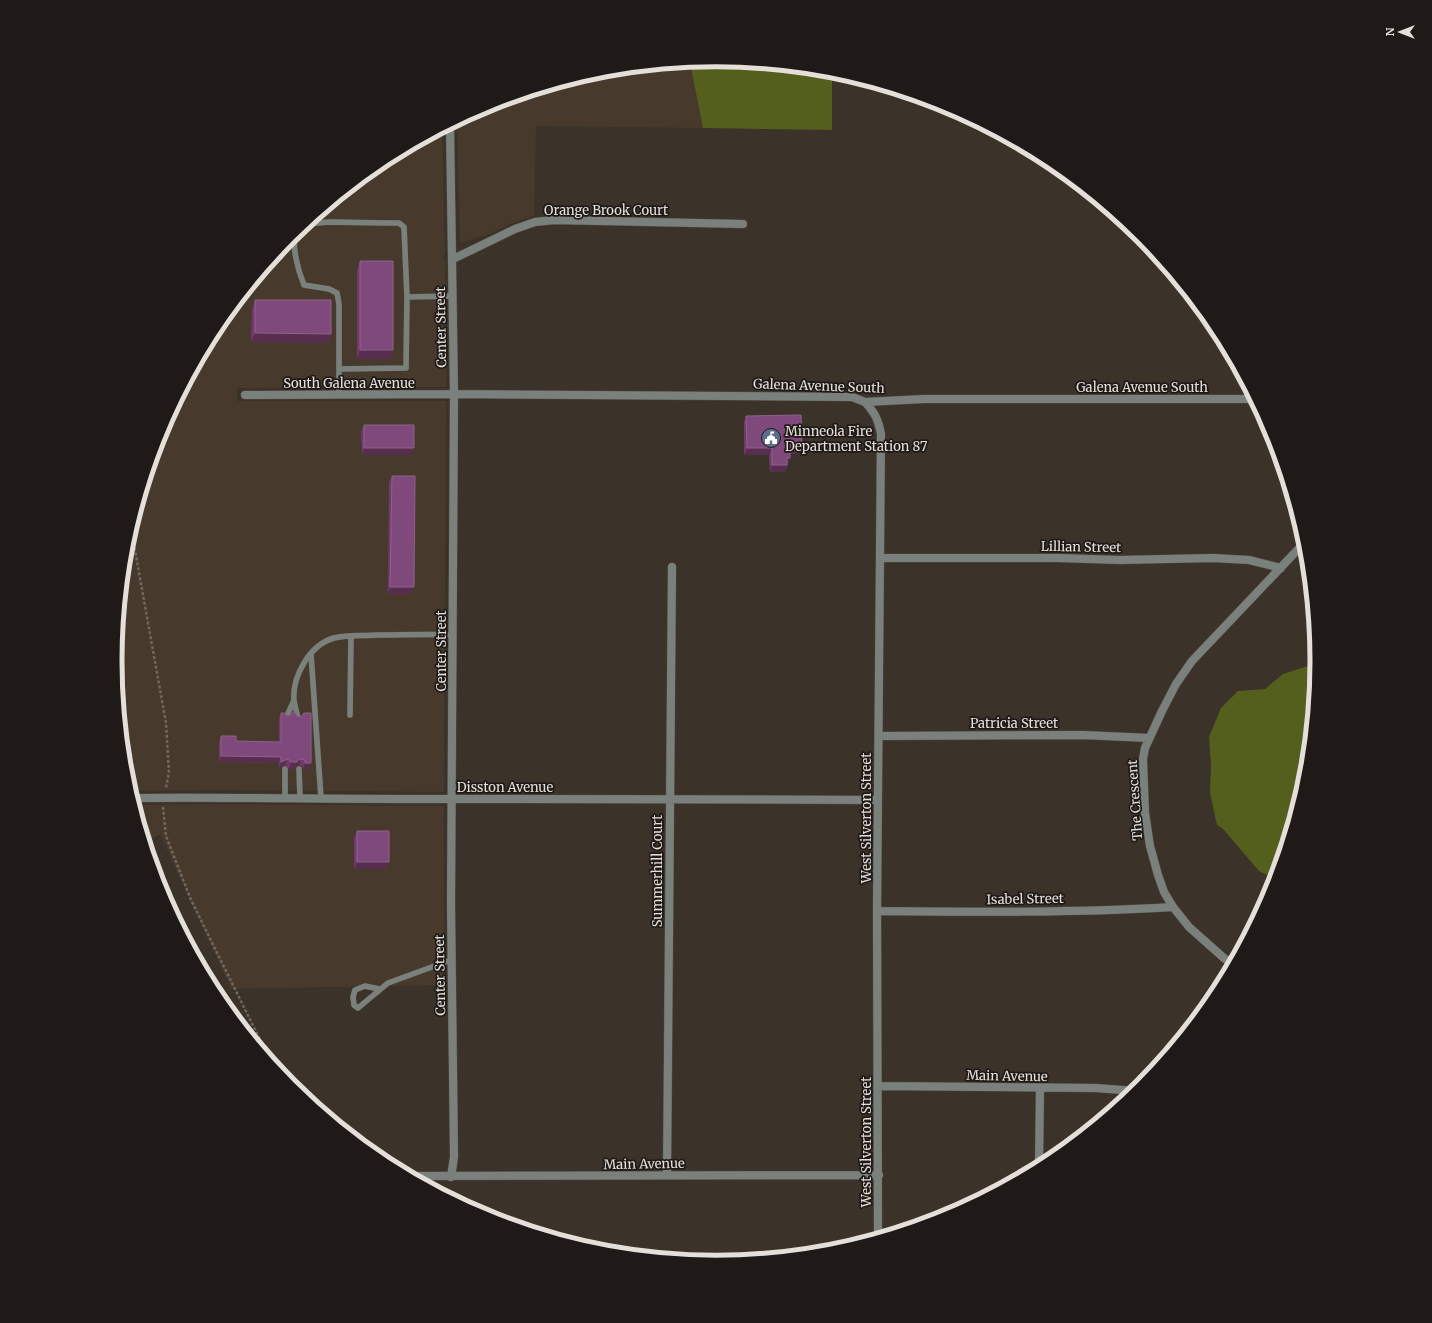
<svg xmlns="http://www.w3.org/2000/svg" width="1432" height="1323" font-family="Merriweather,serif">
	<style>
		.built { fill: #473a2d }
		.green { fill: #545e1d }
		.lines { fill: none; stroke-linecap: round; stroke-linejoin: round }
		.service-casing { stroke: #564e45; stroke-width: 6 }
		.minor-casing { stroke: #564e45; stroke-width: 9 }
		.path { stroke: #6f6760; stroke-width: 2.5; stroke-dasharray: 3 2; stroke-linecap: butt }
		.service { stroke: #7a817d; stroke-width: 5.5 }
		.minor { stroke: #7a817d; stroke-width: 8 }
		.wall { fill: #73396f }
		.shaded-wall { fill: #572e4e }
		.building { fill: #7f4a7b; stroke: #8f628a }
		.labels { text-anchor: middle; dominant-baseline: central; stroke-width: 3.5; stroke-linejoin: round; paint-order: stroke }
		.street-label { font-size: 13px; fill: #e5dfda; stroke: #1f1a17 }
		.poi-label { font-size: 13px; fill: #e5dfda; stroke: #1f1a17; text-anchor: start }
		.rim { fill: none; stroke: #e5dfda; stroke-width: 5 }
	</style>
	<rect width="100%" height="100%" fill="#3b3229"/>
	<path class="built" d="M690 63 703 128 536 126 534 216 512 223 492 233 460 243 457 121 486 106 599 72Z
		M442 129 445 255 442 256 445 261 446 387 237 388V401H446L444 792 217 790 130 791 126 779 115 661 126 544 160 431 216 327 291 236 382 161Z
		M217 804 444 806V985L231 989 160 834 145 842 134 805Z"/>
	<path class="green" d="M716 60 832 71V130L703 128 690 63Z
		M1317 663 1306 779 1275 879 1259 871 1223 829 1217 825 1210 793 1211 765 1209 737 1221 708 1238 691 1265 689 1283 674Z"/>
	<g class="lines">
		<defs>
			<path id="service" d="M582 77 594 78 610 70
				M305 224 329 222 387 223H399L404 227 407 297 406 368 339 369
				M298 230C289 241 299 273 304 285L329 289 337 293 339 304V394
				M407 297 453 296
				M311 654 321 798
				M350 715 351 636
				M286 718 294 700
				M298 719C297 713 295 707 294 701 292 677 309 645 334 638 347 635 363 636 376 635 402 635 427 634 453 635
				M299 769 300 798
				M285 798V769
				M379 989 365 986 355 990 353 997 354 1005 358 1008 388 983 451 960"/>
			<path id="minor" d="M450 125 454 394 451 904 454 1157 451 1177
				M453 259 515 229 535 222 554 220 743 224
				M245 395 454 394 852 397 865 402 924 399H1255
				M865 402C875 413 878 419 881 434L877 911 878 1238
				M880 558H1058L1120 560 1213 558 1249 560 1281 568
				M879 736 1083 735 1149 738
				M132 798C223 797 314 799 406 799 563 799 721 799 878 800
				M877 911C976 912 1075 913 1173 907
				M1234 963 1225 959 1189 927 1173 907 1164 892 1158 875 1150 846 1145 813 1143 759 1145 748 1162 711 1176 684 1192 661 1305 542
				M878 1086 1096 1088 1136 1091
				M1039 1167 1040 1088
				M667 1175 672 567
				M410 1176 879 1175"/>
		</defs>
		<use href="#service" class="service-casing"/>
		<use href="#minor" class="minor-casing"/>
		<path class="path" d="M131 528 166 723 169 772 166 788
			M163 807 166 836 191 900 272 1064"/>
		<use href="#service" class="service"/>
		<use href="#minor" class="minor"/>
	</g>
	<path class="wall" d="M360 261 393 350 390 359H357V270Z
		M255 300 331 334 328 343 251 342 252 309Z
		M746 416 802 447 799 454H790L788 465 785 472H770L769 455H744V422Z
		M364 425 411 455H362L361 432Z
		M392 476 411 594H388L389 483Z
		M281 713 311 763 309 769H303L302 766 299 765 296 766 295 769H289L285 765 279 769V763L219 762V742L221 736 236 741 279 742V719Z
		M357 831 386 869H354V838Z"/>
	<path class="shaded-wall" d="M255 333 331 334 328 343 251 342Z
		M360 350H393L390 359H357Z
		M802 447 799 454H788L790 448Z
		M364 448H414L411 455H362Z
		M747 448H772L769 455H744Z
		M787 458H790L785 472H770L772 465Z
		M390 587H414L411 594H388Z
		M122 713 120 719V714Z
		M221 756 281 757 279 763 219 762Z
		M288 759 285 765 279 769 281 762Z
		M301 759 299 765 296 766 295 769H289L291 762Z
		M305 763H311L309 769H303Z
		M357 862H389L386 869H354Z"/>
	<path class="building" d="M360 261H393V350H360Z
		M255 300H331V334L255 333Z
		M801 415 802 447 790 448V458H787V465H772V448H747L746 416Z
		M364 425H414V448H364Z
		M392 476H415L414 587H390Z
		M117 682 122 713 120 714Z
		M281 713H284L288 716 292 713H296L297 716 301 717 304 713H311V763H305V760L301 759H299L297 762H291L288 759 281 762V757L221 756V736H236V741L281 742Z
		M357 831H389V862H357Z"/>
	<defs>
		<symbol id="civic-disc" viewBox="-11 -11 22 22"><circle r="9.5" fill="#5c6f8a" stroke="#1f1a17"/><path d="M-.6-6.5H3V-4.5H.6V-3L4-1V1h2V6H-6V1h2V-1L-.6-3ZM-1.2 2.5V6h2.4V2.5Z" fill="#fff"/></symbol>
	</defs>
	<g fill-rule="evenodd">
		<use href="#civic-disc" x="760" y="427" width="22" height="22"/>
	</g>
	<g class="labels">
		<g class="street-label">
			<text x="606" y="210">Orange Brook Court</text>
			<text transform="translate(441 327) rotate(-91)">Center Street</text>
			<text x="349" y="383">South Galena Avenue</text>
			<text transform="translate(819 386) rotate(2)">Galena Avenue South</text>
			<text x="1142" y="387">Galena Avenue South</text>
			<text transform="translate(1081 547) rotate(1)">Lillian Street</text>
			<text transform="translate(441 651) rotate(-90)">Center Street</text>
			<text x="1014" y="723">Patricia Street</text>
			<text x="505" y="787">Disston Avenue</text>
			<text transform="translate(1135 800) rotate(-94)">The Crescent</text>
			<text transform="translate(866 818) rotate(-90)">West Silverton Street</text>
			<text transform="translate(657 871) rotate(-90)">Summerhill Court</text>
			<text transform="translate(1025 899) rotate(-1)">Isabel Street</text>
			<text transform="translate(440 975) rotate(-91)">Center Street</text>
			<text transform="translate(1007 1076) rotate(1)">Main Avenue</text>
			<text transform="translate(866 1142) rotate(-90)">West Silverton Street</text>
			<text transform="translate(644 1164) rotate(-1)">Main Avenue</text>
		</g>
		<g class="poi-label">
			<text x="785" y="431">Minneola Fire<tspan x="785" dy="15">Department Station 87</tspan></text>
		</g>
	</g>
	<path d="M0 0H1432V1323H0ZM122 661a594 594 0 1 1 1188 0a594 594 0 1 1-1188 0Z" fill="#1f1a17" fill-rule="evenodd"/>
	<path class="rim" d="M122 661a594 594 0 1 1 1188 0a594 594 0 1 1-1188 0Z"/>
	<g transform="translate(1400 32) rotate(270)" stroke="#1f1a17" stroke-width="3" paint-order="stroke">
	<path d="M0-3L7 15L0 10L-7 15Z" fill="#e5dfda"/>
	<text y="-6" font-size="11" font-weight="bold" text-anchor="middle" fill="#e5dfda">N</text>
	</g>
</svg>
